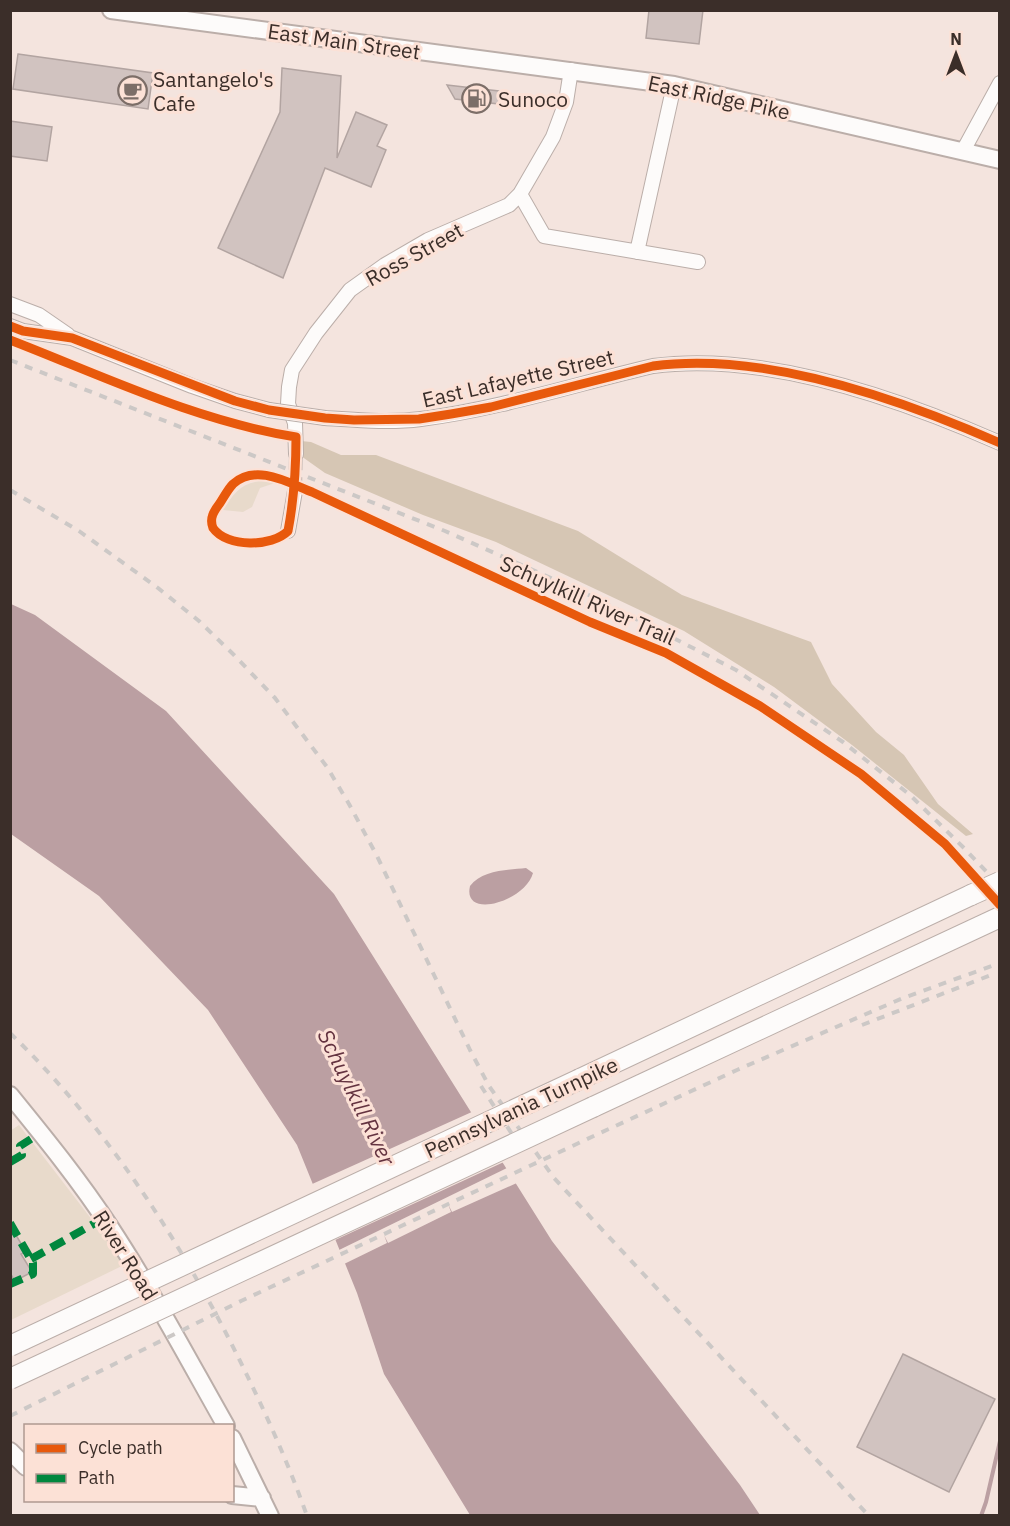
<svg xmlns="http://www.w3.org/2000/svg" width="1010" height="1526" font-family="'IBM Plex Sans',sans-serif">
	<style>
		.green { fill: #e8dacb }
		.forest { fill: #d6c6b4 }
		.water { fill: #bb9fa2 }
		.pier { fill: #f4e4de }
		.lines { fill: none; stroke-linecap: round; stroke-linejoin: round }
		.stream { stroke: #bb9fa2; stroke-width: 4 }
		.building { fill: #d1c3c0; stroke: #b2a4a1; stroke-width: 1.5 }
		.minor-tunnel { stroke: #cfc0ba; stroke-width: 14; stroke-dasharray: 14 7; stroke-linecap: butt }
		.minor-casing { stroke: #bbaea9; stroke-width: 16 }
		.major-casing { stroke: #bbaea9; stroke-width: 20 }
		.highway-casing { stroke: #bbaea9; stroke-width: 22 }
		.minor { stroke: #fdfbfa; stroke-width: 14 }
		.major { stroke: #fdfbfa; stroke-width: 16 }
		.highway { stroke: #fdfbfa; stroke-width: 20 }
		.rail { stroke: #ccc8c6; stroke-width: 4; stroke-dasharray: 8 8; stroke-linecap: butt }
		.minor-bridge-casing { stroke: #bbaea9; stroke-width: 16; stroke-linecap: butt }
		.highway-bridge-casing { stroke: #bbaea9; stroke-width: 22; stroke-linecap: butt }
		.minor-bridge { stroke: #fdfbfa; stroke-width: 14 }
		.highway-bridge { stroke: #fdfbfa; stroke-width: 20 }
		.quiet { stroke: #00873e; stroke-width: 8; stroke-dasharray: 15 8; stroke-linecap: butt }
		.cycleway-casing { stroke: #fce1d6; stroke-width: 13 }
		.cycleway { stroke: #e8590c; stroke-width: 9 }
		.labels { text-anchor: middle; dominant-baseline: central; stroke-width: 6; stroke-linejoin: round; paint-order: stroke }
		.street-label { font-size: 21px; fill: #3b2e29; stroke: #fce1d6 }
		.poi-label { font-size: 21px; fill: #3b2e29; stroke: #fce1d6; text-anchor: start }
		.water-label { font-size: 22px; font-style: italic; fill: #643340; stroke: #fce1d6 }
	</style>
	<rect width="100%" height="100%" fill="#f4e4de"/>
	<path class="green" d="M261 481 275 483 260 488 252 507 243 512 223 510C234 493 241 483 261 481Z
		M19 1125 126 1264 11 1320 10 1131Z"/>
	<path class="forest" d="M301 441 311 442 341 455H376L578 531 682 595 811 642 832 684 876 732 904 755 938 804 973 834 966 836 852 745 774 687 684 631 496 542 423 515 325 473 301 456Z"/>
	<path class="water" d="M11 604 35 615 166 711 334 894 552 1241 740 1485 760 1515H470L384 1374 357 1293 297 1145 208 1010 99 896 11 834Z
		M526 868 533 873C525 902 462 920 470 886 482 870 508 870 526 868Z"/>
	<path class="pier" d="M474 1111 506 1161 333 1241 310 1185Z
		M509 1167 519 1182 452 1212 448 1204 451 1212 388 1243 384 1235 387 1243 342 1265 337 1251Z"/>
	<g class="lines">
		<path class="stream" d="M981 1516 986 1502 1000 1441"/>
	</g>
	<path class="building" d="M649 10H703L699 44 646 38Z
		M18 54 153 73 148 109 13 89Z
		M282 68 341 76 337 158 356 112 387 125 377 146 386 150 371 187 325 168 283 278 218 248 280 112Z
		M447 85 499 91 508 105 455 99Z
		M10 121 52 127 47 161 10 156Z
		M10 1225 26 1252 21 1254 32 1272 15 1281 10 1273Z
		M903 1354 995 1399 949 1492 857 1447Z"/>
	<g class="lines">
		<path class="minor-tunnel" d="M295 491 296 454"/>
		<defs>
			<path id="minor" d="M963 151 1000 83
				M520 194 544 236 698 262
				M637 252 674 85
				M10 304 39 315 68 335
				M10 326 23 331 72 338 192 386 235 401 269 410
				M325 418C357 420 389 423 421 419 499 409 576 384 653 366 764 351 898 398 1000 443
				M296 454 295 423 288 404 289 387 292 370 316 333 350 290 385 265 428 240 509 205 520 194 553 137 566 102 571 70
				M288 531 295 491"/>
			<path id="major" d="M111 10 674 85 1000 160
				M10 1095C45 1138 80 1181 110 1227 152 1291 188 1359 226 1426
				M232 1438 270 1516
				M10 1451 26 1467
				M232 1495 262 1498"/>
			<path id="highway" d="M580 1079 971 895
				M593 1107 1000 917"/>
		</defs>
		<use href="#minor" class="minor-casing"/>
		<use href="#major" class="major-casing"/>
		<use href="#highway" class="highway-casing"/>
		<use href="#minor" class="minor"/>
		<use href="#major" class="major"/>
		<use href="#highway" class="highway"/>
		<path class="rail" d="M10 360 445 531 591 596 736 670 843 742 910 795 964 848 1000 886
			M10 490 79 531 158 588 199 621 234 655 275 698 327 767 349 804 377 856 470 1050 489 1086 554 1178 869 1516
			M862 1025 991 975
			M10 1033C109 1129 184 1246 244 1369 267 1416 289 1465 307 1516
			M481 1086 512 1134
			M10 1416 241 1301 598 1134 737 1070 903 998 1000 963"/>
		<defs>
			<path id="minor-bridge" d="M269 410 325 418"/>
			<path id="highway-bridge" d="M971 895 1000 882
				M10 1346 580 1079
				M10 1379 593 1107"/>
		</defs>
		<use href="#minor-bridge" class="minor-bridge-casing"/>
		<use href="#highway-bridge" class="highway-bridge-casing"/>
		<use href="#minor-bridge" class="minor-bridge"/>
		<use href="#highway-bridge" class="highway-bridge"/>
		<path class="quiet" d="M10 1162 22 1155 20 1146 31 1139
			M10 1223 33 1263V1274L10 1284
			M31 1259 104 1218"/>
		<defs>
			<path id="cycleway" d="M10 326 23 331 72 338 235 401 269 410 325 418 354 420 419 419 451 414 491 407 653 366C764 351 898 398 1000 443
				M10 340C103 376 196 421 296 437 296 469 294 499 288 531 272 547 227 548 213 528 209 518 214 511 220 503 224 497 228 489 233 484 256 463 289 483 312 492L590 622 666 653 760 706 861 774 945 844 1000 905"/>
		</defs>
		<use href="#cycleway" class="cycleway-casing"/>
		<use href="#cycleway" class="cycleway"/>
	</g>
	<defs>
		<symbol id="cafe-ring" viewBox="-11 -11 22 22"><circle r="9.5" fill="#fce1d6" stroke="#7c6e68" stroke-width="1.5"/><path d="M-5.5-4.5H6V0H3Q3 3.5 0 3.5H-2.5Q-5.5 3.5-5.5 0ZM3-3.2v2h1.7v-2ZM-6 4.5H4V6H-6Z" fill="#7c6e68"/></symbol>
		<symbol id="fuel-ring" viewBox="-11 -11 22 22"><circle r="9.5" fill="#fce1d6" stroke="#7c6e68" stroke-width="1.5"/><path d="M-5.5-6h7V0h2V4h1.3V-2.5L3-4.5l.8-.8L6-3V5H2.5V1h-1V6h-7ZM-4.2-4.7v3.2H.2V-4.7Z" fill="#7c6e68"/></symbol>
	</defs>
	<g fill-rule="evenodd">
		<use href="#cafe-ring" x="116" y="74" width="33" height="33"/>
		<use href="#fuel-ring" x="460" y="82" width="33" height="33"/>
	</g>
	<g class="labels">
		<g class="street-label">
			<text transform="translate(344 41) rotate(8)">East Main Street</text>
			<text transform="translate(719 97) rotate(12)">East Ridge Pike</text>
			<text transform="translate(414 254) rotate(-29)">Ross Street</text>
			<text transform="translate(518 378) rotate(-13)">East Lafayette Street</text>
			<text transform="translate(588 600) rotate(24)">Schuylkill River Trail</text>
			<text transform="translate(521 1107) rotate(-25)">Pennsylvania Turnpike</text>
			<text transform="translate(126 1255) rotate(58)">River Road</text>
		</g>
		<g class="poi-label">
			<text x="153" y="79">Santangelo's<tspan x="153" dy="24">Cafe</tspan></text>
			<text x="498" y="99">Sunoco</text>
		</g>
		<g class="water-label">
			<text transform="translate(357 1097) rotate(64)">Schuylkill River</text>
		</g>
	</g>
	<rect width="1010" height="1526" fill="none" stroke="#3b2e29" stroke-width="24"/>
	<rect x="24" y="1424" width="210" height="78" fill="#fce1d6" stroke="#af9991" stroke-width="1.5"/>
	<rect x="36" y="1444" width="30" height="9" fill="#e8590c" stroke="#af9991" stroke-width="1.5"/>
	<text x="78" y="1454" font-size="18" fill="#3b2e29">Cycle path</text>
	<rect x="36" y="1474" width="30" height="9" fill="#00873e" stroke="#af9991" stroke-width="1.5"/>
	<text x="78" y="1484" font-size="18" fill="#3b2e29">Path</text>
	<g transform="translate(956 54)" stroke="#fce1d6" stroke-width="4.5" paint-order="stroke">
	<path d="M0-4.5L10 22L0 15L-10 22Z" fill="#3b2e29"/>
	<text y="-9" font-size="16" font-weight="bold" text-anchor="middle" fill="#3b2e29">N</text>
	</g>
</svg>
